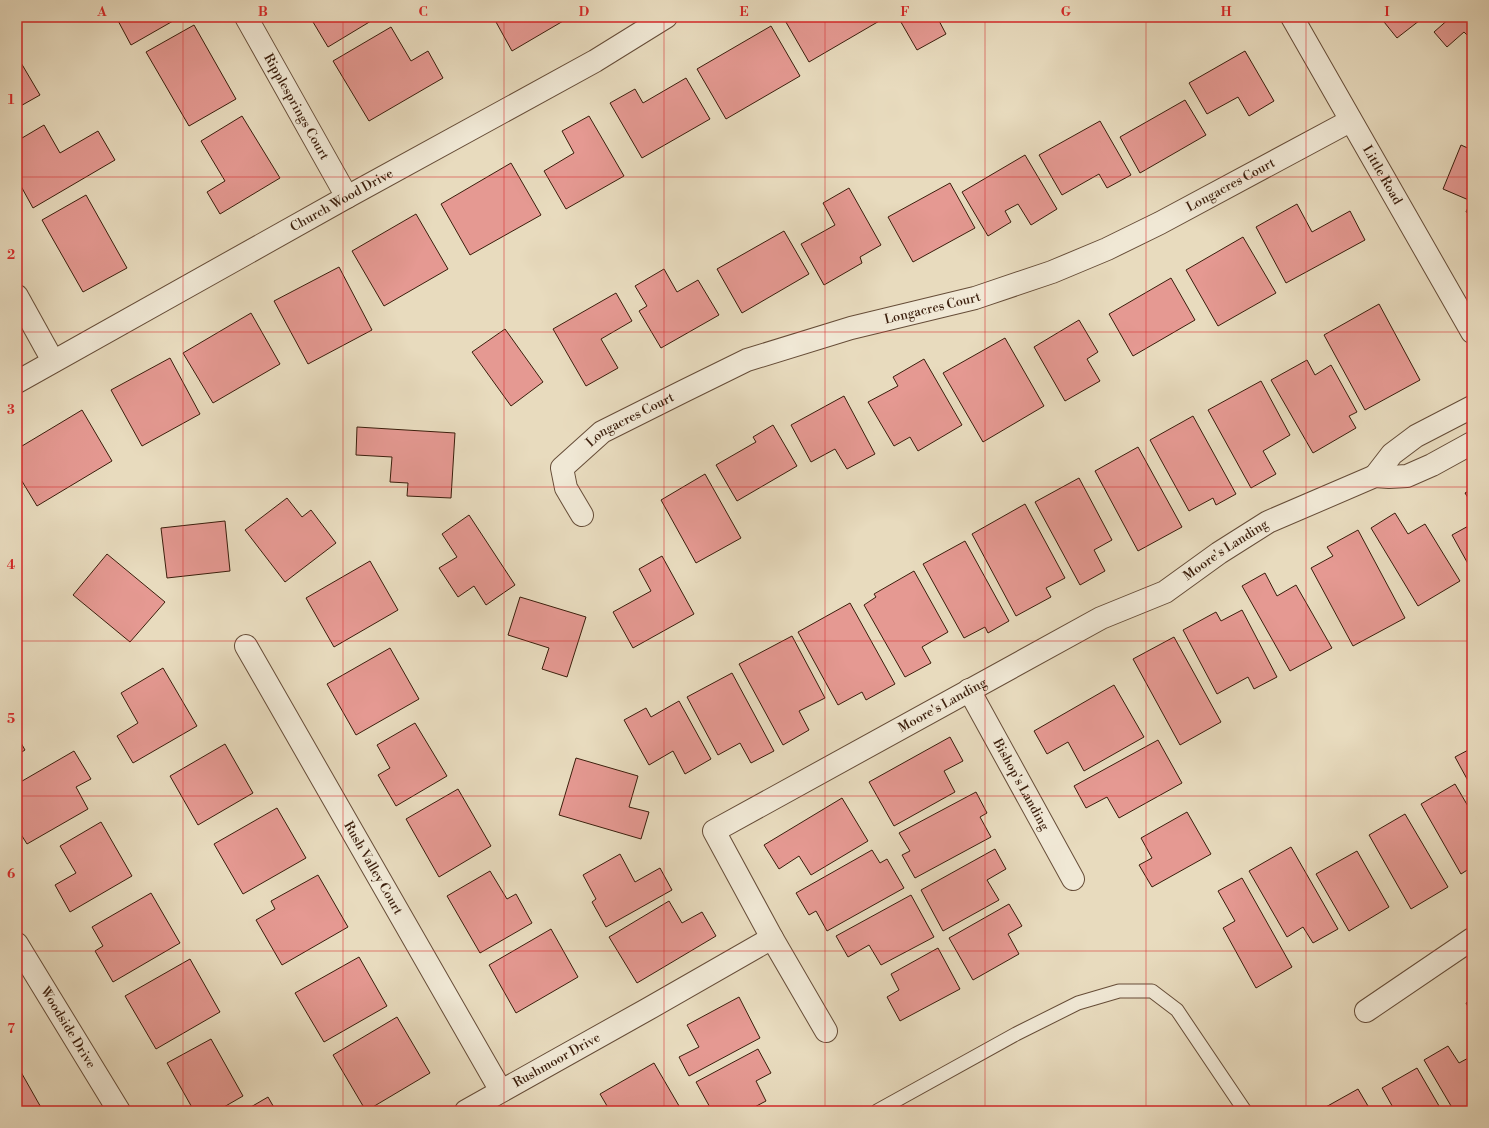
<svg xmlns="http://www.w3.org/2000/svg" width="1489" height="1128" font-family="'Libre Bodoni',serif">
	<style>
		.building { fill: #e59992; stroke: #3b1e0c }
		.lines { fill: none; stroke-linecap: round; stroke-linejoin: round }
		.service-casing { stroke: #664d38; stroke-width: 15 }
		.minor-casing { stroke: #664d38; stroke-width: 24 }
		.tertiary-casing { stroke: #664d38; stroke-width: 24 }
		.service { stroke: #f0e8d5; stroke-width: 13 }
		.minor { stroke: #f0e8d5; stroke-width: 22 }
		.tertiary { stroke: #f0e8d5; stroke-width: 22 }
		.grid { fill: none; stroke: #d62828; stroke-width: 1; stroke-opacity: 0.55 }
		.labels { text-anchor: middle; dominant-baseline: central; stroke-width: 4; stroke-linejoin: round; paint-order: stroke }
		.street-label { font-size: 13px; fill: #3b1e0c; stroke: #f0e8d5 }
		.neatline { fill: none; stroke: #d62828; stroke-width: 1.5 }
		.grid-label { font-size: 13px; text-anchor: middle; font-weight: bold; fill: #d62828 }
	</style>
	<rect width="100%" height="100%" fill="#e8dbbe"/>
	<filter id="stains"><feTurbulence type="fractalNoise" baseFrequency=".005" numOctaves="4"/><feColorMatrix values="0 0 0 0 .2 0 0 0 0 .09 0 0 0 0 .02 0 0 0 .5 -.17"/></filter>
	<radialGradient id="worn" r=".72"><stop offset=".6" stop-color="#630" stop-opacity="0"/><stop offset="1" stop-color="#630" stop-opacity=".3"/></radialGradient>
	<path class="building" d="M116 17H180L131 45Z
		M310 17H368L371 21 328 47Z
		M505 17H570L512 51 496 22Z
		M783 17H879L881 20 809 62Z
		M898 17H937L946 34 917 50Z
		M1380 17H1424L1397 38Z
		M1451 17H1472V40L1464 32 1447 47 1434 32Z
		M194 25 236 99 189 126 146 52Z
		M771 26 800 76 726 119 697 69Z
		M391 27 411 61 428 51 443 78 369 121 333 61Z
		M1245 51 1274 101 1249 116 1238 97 1207 114 1189 83Z
		M17 56 40 95 17 108Z
		M686 78 710 119 642 158 610 103 635 89 643 103Z
		M1185 100 1206 135 1140 173 1120 137Z
		M242 116 280 178 220 214 207 192 225 181 201 141Z
		M589 116 624 176 566 209 544 171 574 153 562 131Z
		M1100 121 1131 175 1107 188 1099 174 1062 195 1039 155Z
		M44 125 60 153 98 131 115 160 33 208 17 179V141Z
		M1461 145 1472 150V214L1466 212 1471 201 1443 189Z
		M1025 155 1057 209 1031 225 1018 204 1005 211 1011 222 988 236 962 192Z
		M511 163 541 215 470 255 441 204Z
		M950 183 975 228 913 262 888 217Z
		M849 188 881 245 860 257 862 263 824 285 801 244 835 225 823 203Z
		M86 195 127 268 83 292 42 220Z
		M1297 204 1312 232 1350 211 1365 240 1286 283 1256 227Z
		M416 214 448 269 384 306 352 251Z
		M784 231 809 274 742 313 717 269Z
		M1243 237 1276 293 1218 326 1186 270Z
		M339 267 372 330 308 364 274 301Z
		M664 269 677 292 698 280 719 315 661 348 639 311 647 306 635 286Z
		M1171 278 1195 320 1133 356 1109 314Z
		M616 293 632 321 601 339 618 368 586 386 553 329Z
		M1379 304 1420 380 1365 410 1324 335Z
		M251 313 280 364 213 403 183 353Z
		M1079 320 1098 352 1087 359 1100 381 1065 401 1034 347Z
		M505 329 543 382 511 406 472 352Z
		M1005 338 1044 406 983 442 943 373Z
		M170 358 200 414 142 446 111 390Z
		M924 359 962 425 918 451 910 437 894 446 868 402 898 386 893 377Z
		M1307 360 1315 375 1331 365 1357 412 1349 416 1356 428 1313 453 1271 380Z
		M1261 381 1290 435 1263 451 1276 474 1251 488 1208 410Z
		M844 396 875 454 847 469 835 449 811 462 791 425Z
		M82 410 112 461 37 506 17 473V449Z
		M1193 416 1236 494 1216 505 1213 498 1189 511 1150 440Z
		M773 425 797 466 737 501 716 465 756 442 753 437Z
		M357 427 455 433 451 498 407 496 408 483 390 482 392 457 356 455Z
		M1138 447 1182 527 1138 551 1095 471Z
		M705 474 741 538 696 563 661 500Z
		M1079 478 1112 540 1094 550 1105 571 1080 585 1035 502Z
		M1472 489V504L1465 493Z
		M287 498 302 517 311 510 336 543 285 582 245 530Z
		M1025 504 1065 578 1046 588 1051 597 1016 616 972 534Z
		M1395 513 1408 534 1425 524 1460 581 1418 606 1371 528Z
		M469 515 515 585 486 605 474 586 458 597 439 568 457 557 442 534Z
		M225 521 230 571 167 578 161 528Z
		M1472 524V571L1452 535Z
		M1358 530 1405 618 1353 646 1311 568 1333 556 1327 547Z
		M965 541 1009 621 988 633 985 627 964 638 923 564Z
		M107 554 165 602 130 642 73 595Z
		M662 556 694 614 633 648 613 612 651 591 639 569Z
		M370 561 398 610 334 647 306 598Z
		M914 571 948 632 922 647 931 663 905 677 864 605 876 597 874 594Z
		M1265 573 1277 596 1296 585 1332 648 1290 671 1242 586Z
		M520 597 586 617 567 677 542 669 549 648 508 635Z
		M850 603 895 684 866 700 862 692 838 705 798 632Z
		M1242 610 1277 677 1254 689 1248 677 1217 694 1183 630 1216 612 1221 621Z
		M792 636 825 698 799 711 809 730 783 745 739 664Z
		M1174 637 1221 722 1180 745 1133 659Z
		M390 648 419 699 356 735 327 684Z
		M163 668 197 726 133 763 117 736 138 723 121 693Z
		M732 673 774 751 751 763 740 743 718 755 687 697Z
		M1114 685 1144 737 1084 771 1068 742 1047 754 1034 731Z
		M679 701 711 759 685 774 673 751 649 765 624 720 646 708 651 717Z
		M415 723 447 776 396 806 378 775 390 768 377 745Z
		M17 736 25 750 17 755Z
		M950 737 963 761 944 771 955 792 894 826 869 782Z
		M1158 740 1182 783 1119 818 1107 797 1086 808 1074 786Z
		M225 744 253 793 198 825 170 776Z
		M1472 748V788L1455 757Z
		M74 751 91 779 76 787 88 809 27 844 17 828V784Z
		M576 758 638 776 629 807 649 812 641 839 559 815Z
		M1455 784 1472 813V867L1461 874 1421 804Z
		M458 789 491 846 439 877 406 819Z
		M976 792 987 813 980 817 991 837 915 878 902 855 910 851 899 833Z
		M842 798 868 841 811 875 799 856 779 869 764 845Z
		M277 808 306 858 243 894 214 844Z
		M1187 812 1211 854 1152 887 1139 865 1152 858 1141 838Z
		M1405 814 1448 887 1411 909 1369 835Z
		M101 822 132 876 70 912 55 885 76 873 60 846Z
		M1291 847 1338 929 1313 943 1303 927 1287 937 1249 871Z
		M995 849 1006 869 987 880 999 900 943 931 921 890Z
		M872 850 880 863 887 859 904 888 827 931 816 911 809 915 796 893Z
		M1357 851 1389 907 1349 931 1316 874Z
		M620 854 635 882 660 868 672 890 606 927 592 902 596 899 583 875Z
		M490 871 507 899 516 894 532 923 480 953 447 896Z
		M318 875 348 927 282 965 256 920 275 909 271 901Z
		M1242 878 1292 967 1256 988 1223 928 1235 921 1218 891Z
		M151 893 180 943 113 982 95 951 103 946 92 927Z
		M911 895 934 937 881 965 869 945 848 957 836 936Z
		M669 901 682 923 702 912 716 936 637 983 609 937Z
		M1009 904 1022 926 1008 934 1019 954 973 980 949 938Z
		M551 929 578 977 516 1013 489 965Z
		M938 948 960 989 900 1021 887 997 899 990 891 974Z
		M359 957 387 1006 324 1042 295 993Z
		M190 959 220 1012 156 1049 125 996Z
		M739 997 760 1038 689 1076 679 1057 699 1047 687 1025Z
		M1472 999V1014L1466 1003Z
		M397 1017 430 1073 366 1111 333 1055Z
		M211 1039 243 1096 217 1111H194L167 1063Z
		M1448 1046 1459 1063 1472 1056V1111H1454L1424 1060Z
		M758 1049 771 1073 756 1081 766 1101 747 1111H712L696 1082Z
		M654 1063 682 1111H610L600 1094Z
		M17 1065 43 1111H17Z
		M1417 1068 1442 1111H1395L1382 1088Z
		M1358 1089 1371 1111H1326L1324 1108Z
		M268 1097 276 1111H244Z"/>
	<g class="lines">
		<defs>
			<path id="service" d="M877 1111 1016 1034 1078 1003 1119 991H1152L1177 1010 1245 1111"/>
			<g id="minor">
				<path id="s1" d="M246 17 347 197"/>
				<path d="M17 296 53 361"/>
				<path id="s2" d="M17 382 347 197 595 61 666 17"/>
				<path d="M1375 476 1392 454 1416 436 1472 407"/>
				<path id="s3" d="M582 515 566 488 562 468 602 432 684 391 747 360 851 328 975 298 1052 272 1107 249 1160 223 1350 121"/>
				<path id="s4" d="M246 646 501 1091"/>
				<path id="s5" d="M969 690 1073 879"/>
				<path d="M1366 1011 1472 939"/>
				<path id="s6" d="M826 1031 772 938 714 831 1101 618 1165 592 1219 553 1268 522 1375 476 1389 477 1407 476 1432 465 1472 443"/>
				<path id="s7" d="M466 1111 648 1009 772 938"/>
			</g>
			<g id="tertiary">
				<path id="s8" d="M1292 17 1472 332"/>
				<path id="s9" d="M17 944 119 1111"/>
			</g>
		</defs>
		<use href="#service" class="service-casing"/>
		<use href="#minor" class="minor-casing"/>
		<use href="#tertiary" class="tertiary-casing"/>
		<use href="#service" class="service"/>
		<use href="#minor" class="minor"/>
		<use href="#tertiary" class="tertiary"/>
	</g>
	<path class="grid" d="M183 17V1111M343 17V1111M504 17V1111M664 17V1111M825 17V1111M985 17V1111M1146 17V1111M1306 17V1111M17 177H1472M17 332H1472M17 487H1472M17 641H1472M17 796H1472M17 951H1472"/>
	<g class="labels">
		<g class="street-label">
			<text stroke="none"><textPath href="#s1" startOffset="103">Ripplesprings Court</textPath></text>
			<text stroke="none"><textPath href="#s8" startOffset="182">Little Road</textPath></text>
			<text stroke="none"><textPath href="#s3" startOffset="784">Longacres Court</textPath></text>
			<text stroke="none"><textPath href="#s2" startOffset="372">Church Wood Drive</textPath></text>
			<text stroke="none"><textPath href="#s3" startOffset="460">Longacres Court</textPath></text>
			<text stroke="none"><textPath href="#s3" startOffset="136">Longacres Court</textPath></text>
			<text stroke="none"><textPath href="#s6" startOffset="814">Moore's Landing</textPath></text>
			<text stroke="none"><textPath href="#s6" startOffset="490">Moore's Landing</textPath></text>
			<text stroke="none"><textPath href="#s5" startOffset="108">Bishop's Landing</textPath></text>
			<text stroke="none"><textPath href="#s4" startOffset="256">Rush Valley Court</textPath></text>
			<text stroke="none"><textPath href="#s9" startOffset="98">Woodside Drive</textPath></text>
			<text stroke="none"><textPath href="#s7" startOffset="104">Rushmoor Drive</textPath></text>
		</g>
	</g>
	<rect width="1489" height="1128" fill="none" stroke="#e8dbbe" stroke-width="44"/>
	<rect x="22" y="22" width="1445" height="1084" class="neatline"/>
	<g class="grid-label">
		<text x="102" y="16">A</text>
		<text x="263" y="16">B</text>
		<text x="423" y="16">C</text>
		<text x="584" y="16">D</text>
		<text x="744" y="16">E</text>
		<text x="905" y="16">F</text>
		<text x="1066" y="16">G</text>
		<text x="1226" y="16">H</text>
		<text x="1387" y="16">I</text>
		<text x="11" y="104">1</text>
		<text x="11" y="259">2</text>
		<text x="11" y="414">3</text>
		<text x="11" y="569">4</text>
		<text x="11" y="723">5</text>
		<text x="11" y="878">6</text>
		<text x="11" y="1033">7</text>
	</g>
	<rect width="100%" height="100%" filter="url(#stains)"/>
	<rect width="100%" height="100%" fill="url(#worn)"/>
</svg>
